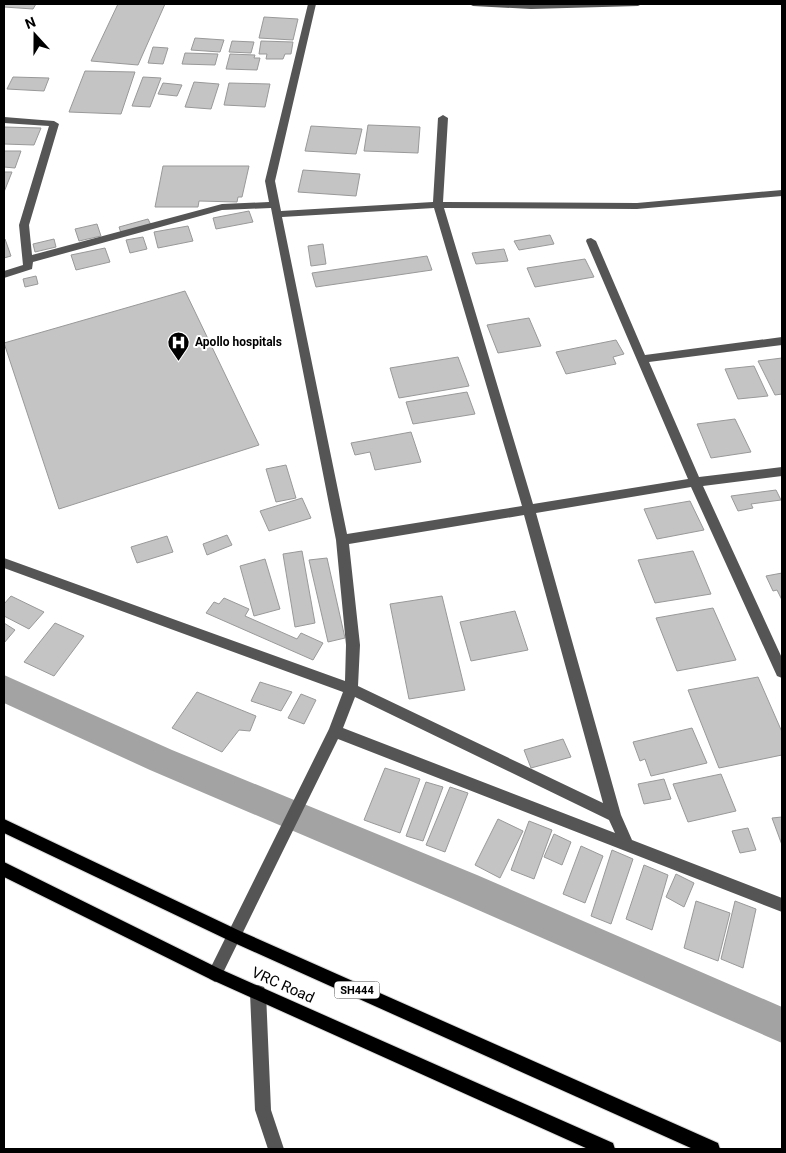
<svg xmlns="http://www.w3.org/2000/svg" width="786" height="1153" font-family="Roboto,sans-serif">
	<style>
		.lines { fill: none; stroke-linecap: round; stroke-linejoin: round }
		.canal { fill: #a3a3a3; fill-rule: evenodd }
		.building { fill: #c4c4c4; stroke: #999 }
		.major-casing { stroke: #dbdbdb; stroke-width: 2 }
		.minor { fill: #555; fill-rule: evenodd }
		.major { fill: #000; fill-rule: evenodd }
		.labels { text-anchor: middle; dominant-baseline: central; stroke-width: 4; stroke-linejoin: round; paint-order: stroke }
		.shield { fill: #fff; stroke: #4c4c4c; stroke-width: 1 }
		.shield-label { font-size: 11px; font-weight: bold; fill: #000 }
		.poi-label { font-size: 12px; font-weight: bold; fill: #000; stroke: #fff; text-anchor: start }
		.near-street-label { font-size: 15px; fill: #000; stroke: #fff }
	</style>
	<rect width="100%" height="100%" fill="#fff"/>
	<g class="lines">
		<path class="canal" d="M4 675 172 750 477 875 782 1007V1043L453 899 150 770 4 703Z"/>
	</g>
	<path class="building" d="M4 4H36L33 9 4 7Z
		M118 4H165L138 65 91 61Z
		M264 17 298 19 293 40 259 38Z
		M195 38 224 40 220 52 191 50Z
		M232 41 254 42 251 53 229 52Z
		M261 41 293 42 291 54H285L283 59H266L267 54H259Z
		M153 47 168 48 163 64 148 63Z
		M185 53 218 54 215 65 182 64Z
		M230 54 255 55 254 58H260L257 70 226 69Z
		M85 71 135 72 121 114 69 112Z
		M13 77 49 78 44 91 7 89Z
		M143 77 161 78 150 107 132 106Z
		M194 82 219 84 211 109 185 107Z
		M163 83 182 85 177 96 158 94Z
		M229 83 270 84 265 107 224 105Z
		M368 125 420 127 418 153 364 151Z
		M311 126 362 129 356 154 305 151Z
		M4 127 41 128 34 145 4 144Z
		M4 151H21L15 168 4 167Z
		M163 166H249L242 197H238L237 202 199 201 198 207H155Z
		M303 170 360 174 356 196 298 192Z
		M4 172H12L4 192Z
		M249 211 253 222 216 229 213 218Z
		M148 219 151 225 121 233 119 227Z
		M97 224 101 236 79 241 75 229Z
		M188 226 193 241 158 248 154 232Z
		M550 235 554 244 519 250 514 241Z
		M143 237 147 249 130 253 126 240Z
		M5 239 11 256 4 258V240Z
		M54 239 56 247 35 252 33 244Z
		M323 244 326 264 311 266 308 246Z
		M105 248 110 262 76 270 71 255Z
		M504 249 508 261 476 264 472 253Z
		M427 256 432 270 316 287 312 273Z
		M585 259 594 277 535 287 527 268Z
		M36 276 38 284 25 287 23 279Z
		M185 291 259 445 59 509 4 343Z
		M529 318 541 346 498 353 487 325Z
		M616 340 624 354 613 357 616 364 566 374 556 352Z
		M458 357 469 386 399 398 390 368Z
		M782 358V394L775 395 758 361Z
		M754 366 768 396 738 399 725 369Z
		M467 392 475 414 413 424 406 402Z
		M735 419 751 452 711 458 697 424Z
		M411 432 421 462 375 470 370 452 355 455 351 443Z
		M286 465 296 498 276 502 266 469Z
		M776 490 781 500 751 504 753 508 738 511 731 496Z
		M302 498 311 518 269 531 260 511Z
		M690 501 704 530 657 539 644 509Z
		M227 535 232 545 207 555 203 544Z
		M167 536 173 552 137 563 131 547Z
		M302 551 315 623 295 627 283 554Z
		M693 551 711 594 655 603 638 560Z
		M327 558 345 638 328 642 309 560Z
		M265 559 280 609 254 616 240 566Z
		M782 573V600L777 590 773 591 766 576Z
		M11 596 44 612 29 629 4 616V604Z
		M442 596 465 690 409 699 390 604Z
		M224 598 249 609 245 616 297 639 301 633 323 643 313 660 206 613 214 602 219 604Z
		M713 608 736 660 677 671 656 618Z
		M515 611 528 650 471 661 460 622Z
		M4 623 15 630 4 643Z
		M55 623 84 636 54 676 24 662Z
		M758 677 782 732V755L719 768 688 690Z
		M260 682 292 692 281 711 251 701Z
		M197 692 256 716 250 731 239 730 222 752 172 728Z
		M301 694 316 700 304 724 288 718Z
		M692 728 707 763 651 776 645 759 640 761 633 742Z
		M563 739 571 757 531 768 524 750Z
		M385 768 420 779 400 833 364 820Z
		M721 774 736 811 688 822 673 784Z
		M664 779 671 799 644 804 638 784Z
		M426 782 443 787 423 841 406 836Z
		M450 787 468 793 445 852 426 845Z
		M782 817V845L772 818Z
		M498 819 523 831 500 878 475 865Z
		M529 821 552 830 534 879 511 870Z
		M748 828 756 850 740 853 732 831Z
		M554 834 571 842 562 865 544 857Z
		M581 846 603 856 585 903 563 894Z
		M612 850 633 859 611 924 591 916Z
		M644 865 668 875 652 930 626 919Z
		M676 874 694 883 684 907 666 897Z
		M696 901 730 913 718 961 684 948Z
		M735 901 756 909 743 968 721 959Z"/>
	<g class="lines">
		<defs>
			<path id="major" d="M4 819 240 931 718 1143 720 1149H693L230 941 4 833Z
				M4 862 220 969 613 1143 615 1149H588L210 979 4 877Z"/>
		</defs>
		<use href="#major" class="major-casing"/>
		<path class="minor" d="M308 4H316L275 181 281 211 433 202 438 118 443 115 448 118 443 202 637 203 782 190V196L637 209 444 208 533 504 688 479 586 241 587 239 591 238 596 241 645 355 782 337V345L649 362 699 477 782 467V476L703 486 782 658V678L777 676 691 487 536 513 621 815 632 840 782 898V912L338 739 220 979 215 982 210 979 207 974 210 969 329 729 343 692 4 568V558L345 681 346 645 336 540 271 208 222 210 33 262 32 269 4 278V271L23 265 19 225 49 126 4 123V117L54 121 59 124 29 225 32 255 222 204 269 202 265 181ZM434 208 522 506 347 534 282 217ZM524 515 603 803 358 686 360 645 349 544ZM355 697 609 820 615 833 343 728Z
			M469 4H642L638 6 531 9 473 6Z
			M258 985 264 987 266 993 271 1110 284 1149H268L255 1110 250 993 252 987Z"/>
		<use href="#major" class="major"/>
	</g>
	<defs>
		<symbol id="hospital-pin" viewBox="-11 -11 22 30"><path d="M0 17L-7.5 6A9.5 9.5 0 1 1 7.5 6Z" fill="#000" stroke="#fff"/><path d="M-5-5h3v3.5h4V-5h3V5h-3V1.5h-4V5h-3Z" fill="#fff"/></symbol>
	</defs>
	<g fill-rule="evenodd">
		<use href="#hospital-pin" x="166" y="330" width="25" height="34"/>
	</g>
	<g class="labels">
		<rect class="shield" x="334.5" y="981.5" width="45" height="17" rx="4"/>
		<g class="shield-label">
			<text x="357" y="990">SH444</text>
		</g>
		<g class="poi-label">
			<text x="195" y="342">Apollo hospitals</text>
		</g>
		<g class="near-street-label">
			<text transform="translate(283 985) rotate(24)">VRC Road</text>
		</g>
	</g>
	<rect width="786" height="1153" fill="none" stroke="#000000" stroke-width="10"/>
	<g transform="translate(35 35) rotate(339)" stroke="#ffffff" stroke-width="4" paint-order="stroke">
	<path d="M0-4L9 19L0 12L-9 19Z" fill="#000000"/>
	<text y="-8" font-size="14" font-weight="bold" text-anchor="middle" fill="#000000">N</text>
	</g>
</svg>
